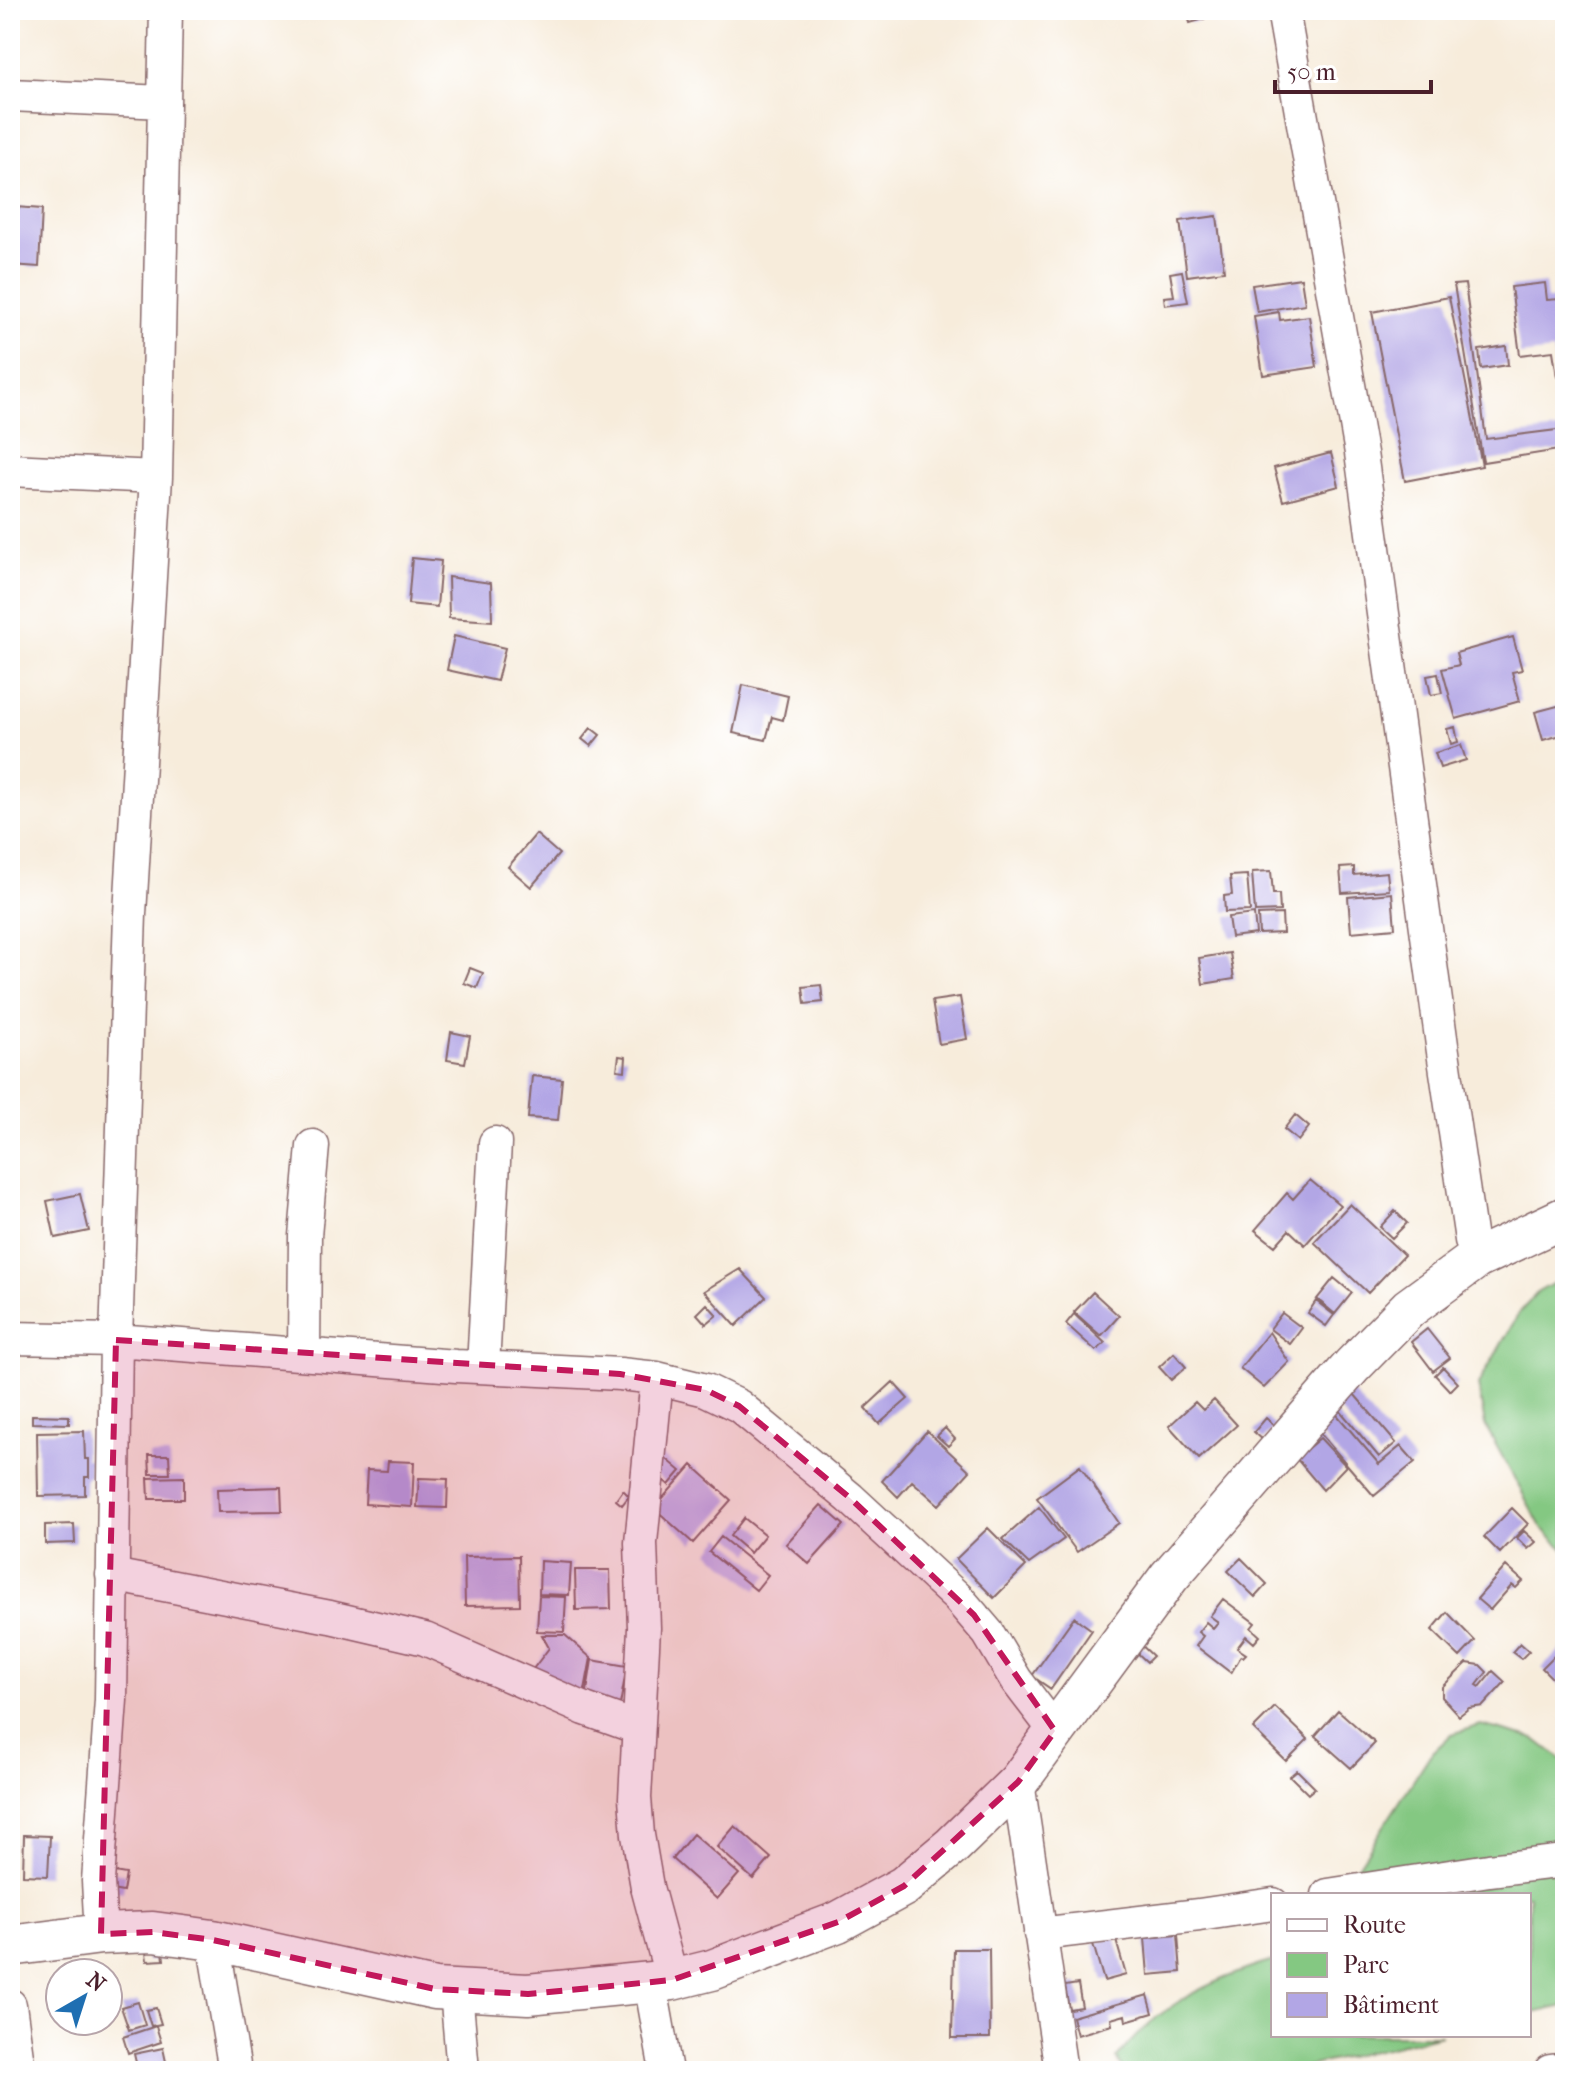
<svg xmlns="http://www.w3.org/2000/svg" width="1575" height="2081" font-family="'IM FELL French Canon',serif">
	<style>
		.green { fill: #84c882; stroke: #677456; stroke-width: 2 }
		.building { fill: #b2a6e5 }
		.lines { fill: none; stroke-linecap: round; stroke-linejoin: round }
		.minor-casing { stroke: #876769; stroke-width: 35 }
		.major-casing { stroke: #876769; stroke-width: 43 }
		.minor { stroke: #fff; stroke-width: 32 }
		.major { stroke: #fff; stroke-width: 40 }
		.marked { fill: #c2185b; fill-opacity: 0.2; stroke: #c2185b; stroke-width: 6; stroke-dasharray: 16 10; stroke-linejoin: round }
	</style>
	<rect width="100%" height="100%" fill="#fff"/>
	<filter id="ink" filterUnits="userSpaceOnUse"><feTurbulence type="fractalNoise" baseFrequency=".0125" numOctaves="2"/><feDisplacementMap in="SourceGraphic" scale="16" xChannelSelector="R" yChannelSelector="G"/><feConvolveMatrix kernelMatrix="1 2 1 2 8 2 1 2 1" color-interpolation-filters="sRGB"/></filter>
	<filter id="wash" filterUnits="userSpaceOnUse"><feTurbulence type="fractalNoise" baseFrequency=".006" numOctaves="4" result="noise"/><feDisplacementMap in="SourceGraphic" scale="32" xChannelSelector="R" yChannelSelector="G"/><feGaussianBlur stdDeviation="1.8" result="paint"/><feColorMatrix in="noise" values="0 0 0 0 0 0 0 0 0 0 0 0 0 0 0 0 0 1.4 0 .05"/><feComposite in="paint" operator="in"/></filter>
	<g filter="url(#wash)">
		<rect width="100%" height="100%" fill="#f7ecdb"/>
		<path class="green" d="M1565 1277V1550L1541 1527 1485 1425 1478 1385 1519 1313 1538 1292Z
			M1481 1725 1535 1739 1565 1762V2006L1529 2014V1895H1339L1430 1755 1452 1734Z
			M1273 1961V2035H1441L1288 2071H1125L1117 2058C1158 2005 1210 1980 1273 1961Z"/>
		<g id="blocks">
			<path class="building" d="M1186 10H1202L1204 19 1190 23Z
				M15 207 42 209 39 267 12 265Z
				M1217 216 1224 271 1187 276 1180 221Z
				M1182 271 1188 302 1165 305 1164 297 1174 296 1170 273Z
				M1301 278 1305 304 1257 312 1252 285Z
				M1545 283 1547 300 1560 299 1565 335V376L1557 377 1553 351 1520 355 1511 287Z
				M1465 284 1486 439 1565 429V449L1483 462 1454 285Z
				M1449 297 1482 466 1405 481 1372 312Z
				M1279 312 1280 320 1309 316 1317 367 1263 375 1254 316Z
				M1506 346 1508 365 1481 369 1479 350Z
				M1331 453 1339 486 1283 501 1274 468Z
				M412 558 441 561 437 607 408 604Z
				M448 577 491 583 492 621 449 618Z
				M454 636 505 648 497 681 447 670Z
				M1513 637 1522 670 1512 672 1520 701 1456 719 1442 669 1459 665 1456 653Z
				M1438 674 1442 693 1431 695 1427 676Z
				M743 685 788 696 783 720 772 717 766 740 733 733Z
				M1565 704V734L1543 740 1535 712Z
				M1455 727 1458 742 1451 744 1447 729Z
				M591 728 600 735 591 746 582 739Z
				M1461 745 1466 760 1440 768 1435 753Z
				M536 834 559 854 531 887 508 867Z
				M1354 867V875L1387 872 1389 890 1342 893 1340 868Z
				M1271 871 1273 894H1279L1280 911 1255 912 1252 872Z
				M1247 875 1250 911 1225 912 1224 896 1232 895 1230 876Z
				M1392 893 1395 928 1351 932 1348 897Z
				M1254 914 1256 934 1231 937 1228 917Z
				M1282 914 1283 933 1259 934 1258 915Z
				M1230 953 1234 979 1203 984 1199 958Z
				M470 968 483 973 477 988 464 983Z
				M821 985 823 1002 805 1004 803 987Z
				M960 997 967 1039 939 1044 932 1001Z
				M451 1032 470 1036 465 1063 447 1060Z
				M619 1056 626 1057 625 1071 617 1070Z
				M532 1076 562 1079 558 1120 528 1118Z
				M1295 1115 1309 1127 1298 1141 1284 1129Z
				M1310 1180 1340 1205 1305 1245 1289 1230 1275 1246 1255 1230 1287 1193 1293 1199Z
				M80 1194 89 1231 55 1238 47 1201Z
				M1350 1204 1404 1255 1368 1293 1314 1242Z
				M1395 1211 1407 1223 1392 1238 1380 1227Z
				M740 1269 766 1297 736 1326 704 1291Z
				M1334 1278 1352 1293 1335 1314 1317 1299Z
				M1093 1292 1119 1316 1101 1336 1074 1312Z
				M1316 1301 1334 1315 1326 1326 1308 1313Z
				M707 1304 717 1315 706 1324 697 1314Z
				M1282 1313 1302 1328 1290 1344 1270 1329Z
				M1074 1314 1105 1343 1096 1351 1066 1324Z
				M1427 1329 1450 1358 1433 1371 1411 1342Z
				M1269 1332 1289 1362 1264 1388 1240 1368Z
				M1174 1353 1186 1367 1171 1380 1159 1367Z
				M1443 1367 1458 1383 1450 1391 1435 1375Z
				M893 1382 908 1399 879 1424 865 1408Z
				M1348 1387 1396 1443 1379 1457 1332 1401Z
				M1214 1400 1237 1425 1199 1459 1169 1426 1195 1402 1203 1410Z
				M1332 1409 1379 1464 1401 1446 1415 1462 1374 1496 1313 1425Z
				M32 1415 69 1416V1424L32 1423Z
				M1266 1418 1275 1426 1263 1440 1254 1432Z
				M945 1428 955 1439 948 1446 937 1436Z
				M84 1431 85 1459H89V1477H85V1495L38 1496 37 1432Z
				M927 1431 970 1471 939 1505 912 1481 898 1497 882 1481Z
				M1320 1438 1346 1466 1323 1490 1296 1458Z
				M149 1455H169L170 1474H150Z
				M662 1455 681 1471 669 1485 650 1469Z
				M388 1461 414 1462 412 1507 365 1504 367 1470 387 1471Z
				M692 1465 731 1500 693 1543 654 1508Z
				M1080 1466 1119 1523 1077 1552 1037 1498Z
				M184 1477V1499H149L148 1478Z
				M419 1478 448 1479 447 1508 417 1507Z
				M281 1487 282 1511 218 1512 217 1489Z
				M623 1490 629 1496 622 1505 616 1500Z
				M821 1505 844 1525 809 1564 786 1544Z
				M1039 1507 1064 1539 1029 1564 1003 1539Z
				M1512 1508 1528 1524 1500 1553 1484 1537Z
				M744 1518 765 1535 750 1553 730 1536Z
				M74 1524 75 1543 45 1544V1525Z
				M988 1528 1026 1566 994 1598 956 1559Z
				M1524 1531 1536 1542 1528 1549 1517 1538Z
				M721 1537 768 1575 756 1590 709 1552Z
				M519 1556 520 1605 465 1606 464 1557Z
				M1241 1558 1267 1584 1255 1597 1228 1571Z
				M540 1561 571 1563 569 1595 539 1594Z
				M1506 1566 1523 1581 1516 1588 1512 1585 1490 1610 1477 1599Z
				M575 1570H610L611 1609 576 1610Z
				M539 1596 566 1597 564 1632 537 1631Z
				M1223 1599 1255 1623 1251 1628 1260 1636 1254 1643 1246 1636 1237 1648 1246 1654 1243 1657 1241 1656 1231 1673 1196 1646 1203 1636 1198 1632 1206 1622 1213 1628 1218 1622 1210 1616Z
				M1447 1612 1475 1641 1460 1657 1432 1630Z
				M1074 1617 1092 1630 1051 1689 1032 1676Z
				M542 1635H565L591 1658 582 1706 533 1669 549 1648Z
				M1138 1642 1153 1656 1147 1662 1132 1648Z
				M1520 1643 1529 1651 1521 1659 1512 1652Z
				M1565 1645V1691L1542 1668Z
				M592 1660 627 1666 619 1710 585 1704Z
				M1467 1663 1480 1665 1487 1672 1477 1685 1480 1687 1493 1671 1505 1682 1483 1706 1469 1708 1459 1716 1442 1697V1687Z
				M1275 1707 1308 1739 1286 1761 1253 1729Z
				M1338 1710 1375 1743 1351 1768 1315 1736Z
				M1297 1770 1315 1788 1308 1794 1290 1776Z
				M735 1826 771 1858 753 1879 717 1847Z
				M693 1834 739 1874 717 1899 672 1859Z
				M24 1835 50 1836 48 1876 23 1875Z
				M108 1871 126 1874 123 1892 106 1889Z
				M1178 1935 1181 1972 1148 1975 1145 1938Z
				M1115 1937 1126 1975 1104 1981 1093 1944Z
				M954 1949H989L990 2038H952Z
				M163 1951 164 1960 147 1961 146 1952Z
				M1078 1984 1082 2007 1069 2009 1065 1986Z
				M1148 1995 1153 2013 1126 2021 1125 2015 1111 2019 1112 2025 1077 2035 1072 2017Z
				M138 2002 145 2025 129 2030 121 2007Z
				M156 2008 161 2024 151 2026 146 2010Z
				M156 2026 161 2042 128 2053 123 2037Z
				M163 2048 168 2071H138L134 2054Z"/>
		</g>
	</g>
	<g filter="url(#ink)">
		<use href="#blocks" fill-opacity="0" stroke="#876769" stroke-width="2"/>
		<g class="lines">
			<defs>
				<path id="minor" d="M1283 10 1361 453 1442 1045 1471 1240 1476 1259
					M10 95 164 102
					M10 470 156 477 166 10
					M10 1338 116 1340 456 1366 620 1374 657 1378 706 1390 739 1406 850 1498 958 1598 988 1633 1016 1680 1055 1731
					M304 1354 305 1236 313 1146
					M483 1367 495 1143
					M657 1378 641 1543 644 1628 635 1798 638 1835 647 1887 672 1980
					M112 1575 330 1617 425 1639 585 1709 638 1728
					M1018 1782 1061 2071
					M1328 1895 1489 1870 1565 1861
					M101 1934 98 1881 111 1700 116 1340 130 914 156 477
					M1040 1934 1199 1915 1273 1904
					M213 1940 235 2071
					M650 1982 666 2071
					M456 1991 463 2071
					M10 2005 19 2071
					M1550 2071 1565 2069"/>
				<path id="major" d="M10 1946 101 1934 153 1932 213 1940 435 1989 528 1994 672 1980 712 1970 838 1922 904 1886 952 1846 1018 1782 1169 1577 1352 1366 1409 1308 1476 1259 1565 1217"/>
			</defs>
			<use href="#minor" class="minor-casing"/>
			<use href="#major" class="major-casing"/>
			<use href="#minor" class="minor"/>
			<use href="#major" class="major"/>
		</g>
	</g>
	<path class="marked" d="M116 1340 620 1374 706 1390 739 1406 850 1498 974 1615 1055 1731 1018 1782 904 1886 838 1922 672 1980 528 1994 435 1989 213 1940 153 1932 101 1934Z"/>
	<rect width="1575" height="2081" fill="none" stroke="#fff" stroke-width="40"/>
	<rect x="1271" y="1893" width="260" height="144" fill="#ffffff" stroke="#b7a5aa" stroke-width="2"/>
	<rect x="1287" y="1919" width="40" height="12" fill="#ffffff" stroke="#b7a5aa" stroke-width="2"/>
	<text x="1343" y="1933" font-size="24" fill="#4a1f2b">Route</text>
	<rect x="1287" y="1953" width="40" height="24" fill="#84c882" stroke="#b7a5aa" stroke-width="2"/>
	<text x="1343" y="1973" font-size="24" fill="#4a1f2b">Parc</text>
	<rect x="1287" y="1993" width="40" height="24" fill="#b2a6e5" stroke="#b7a5aa" stroke-width="2"/>
	<text x="1343" y="2013" font-size="24" fill="#4a1f2b">Bâtiment</text>
	<g transform="translate(84 1997) rotate(39)"><circle r="38" fill="#ffffff" stroke="#b7a5aa" stroke-width="2"/>
	<path d="M0-6L14 30L0 20L-14 30Z" fill="#1f6fb2"/>
	<text y="-12" font-size="22" font-weight="bold" text-anchor="middle" fill="#4a1f2b">N</text>
	</g>
	<path d="M1275 80v12h156v-12" fill="none" stroke="#4a1f2b" stroke-width="4"/>
	<text x="1287" y="80" font-size="24" fill="#4a1f2b" stroke="#ffffff" stroke-width="6" paint-order="stroke">50 m</text>
</svg>
